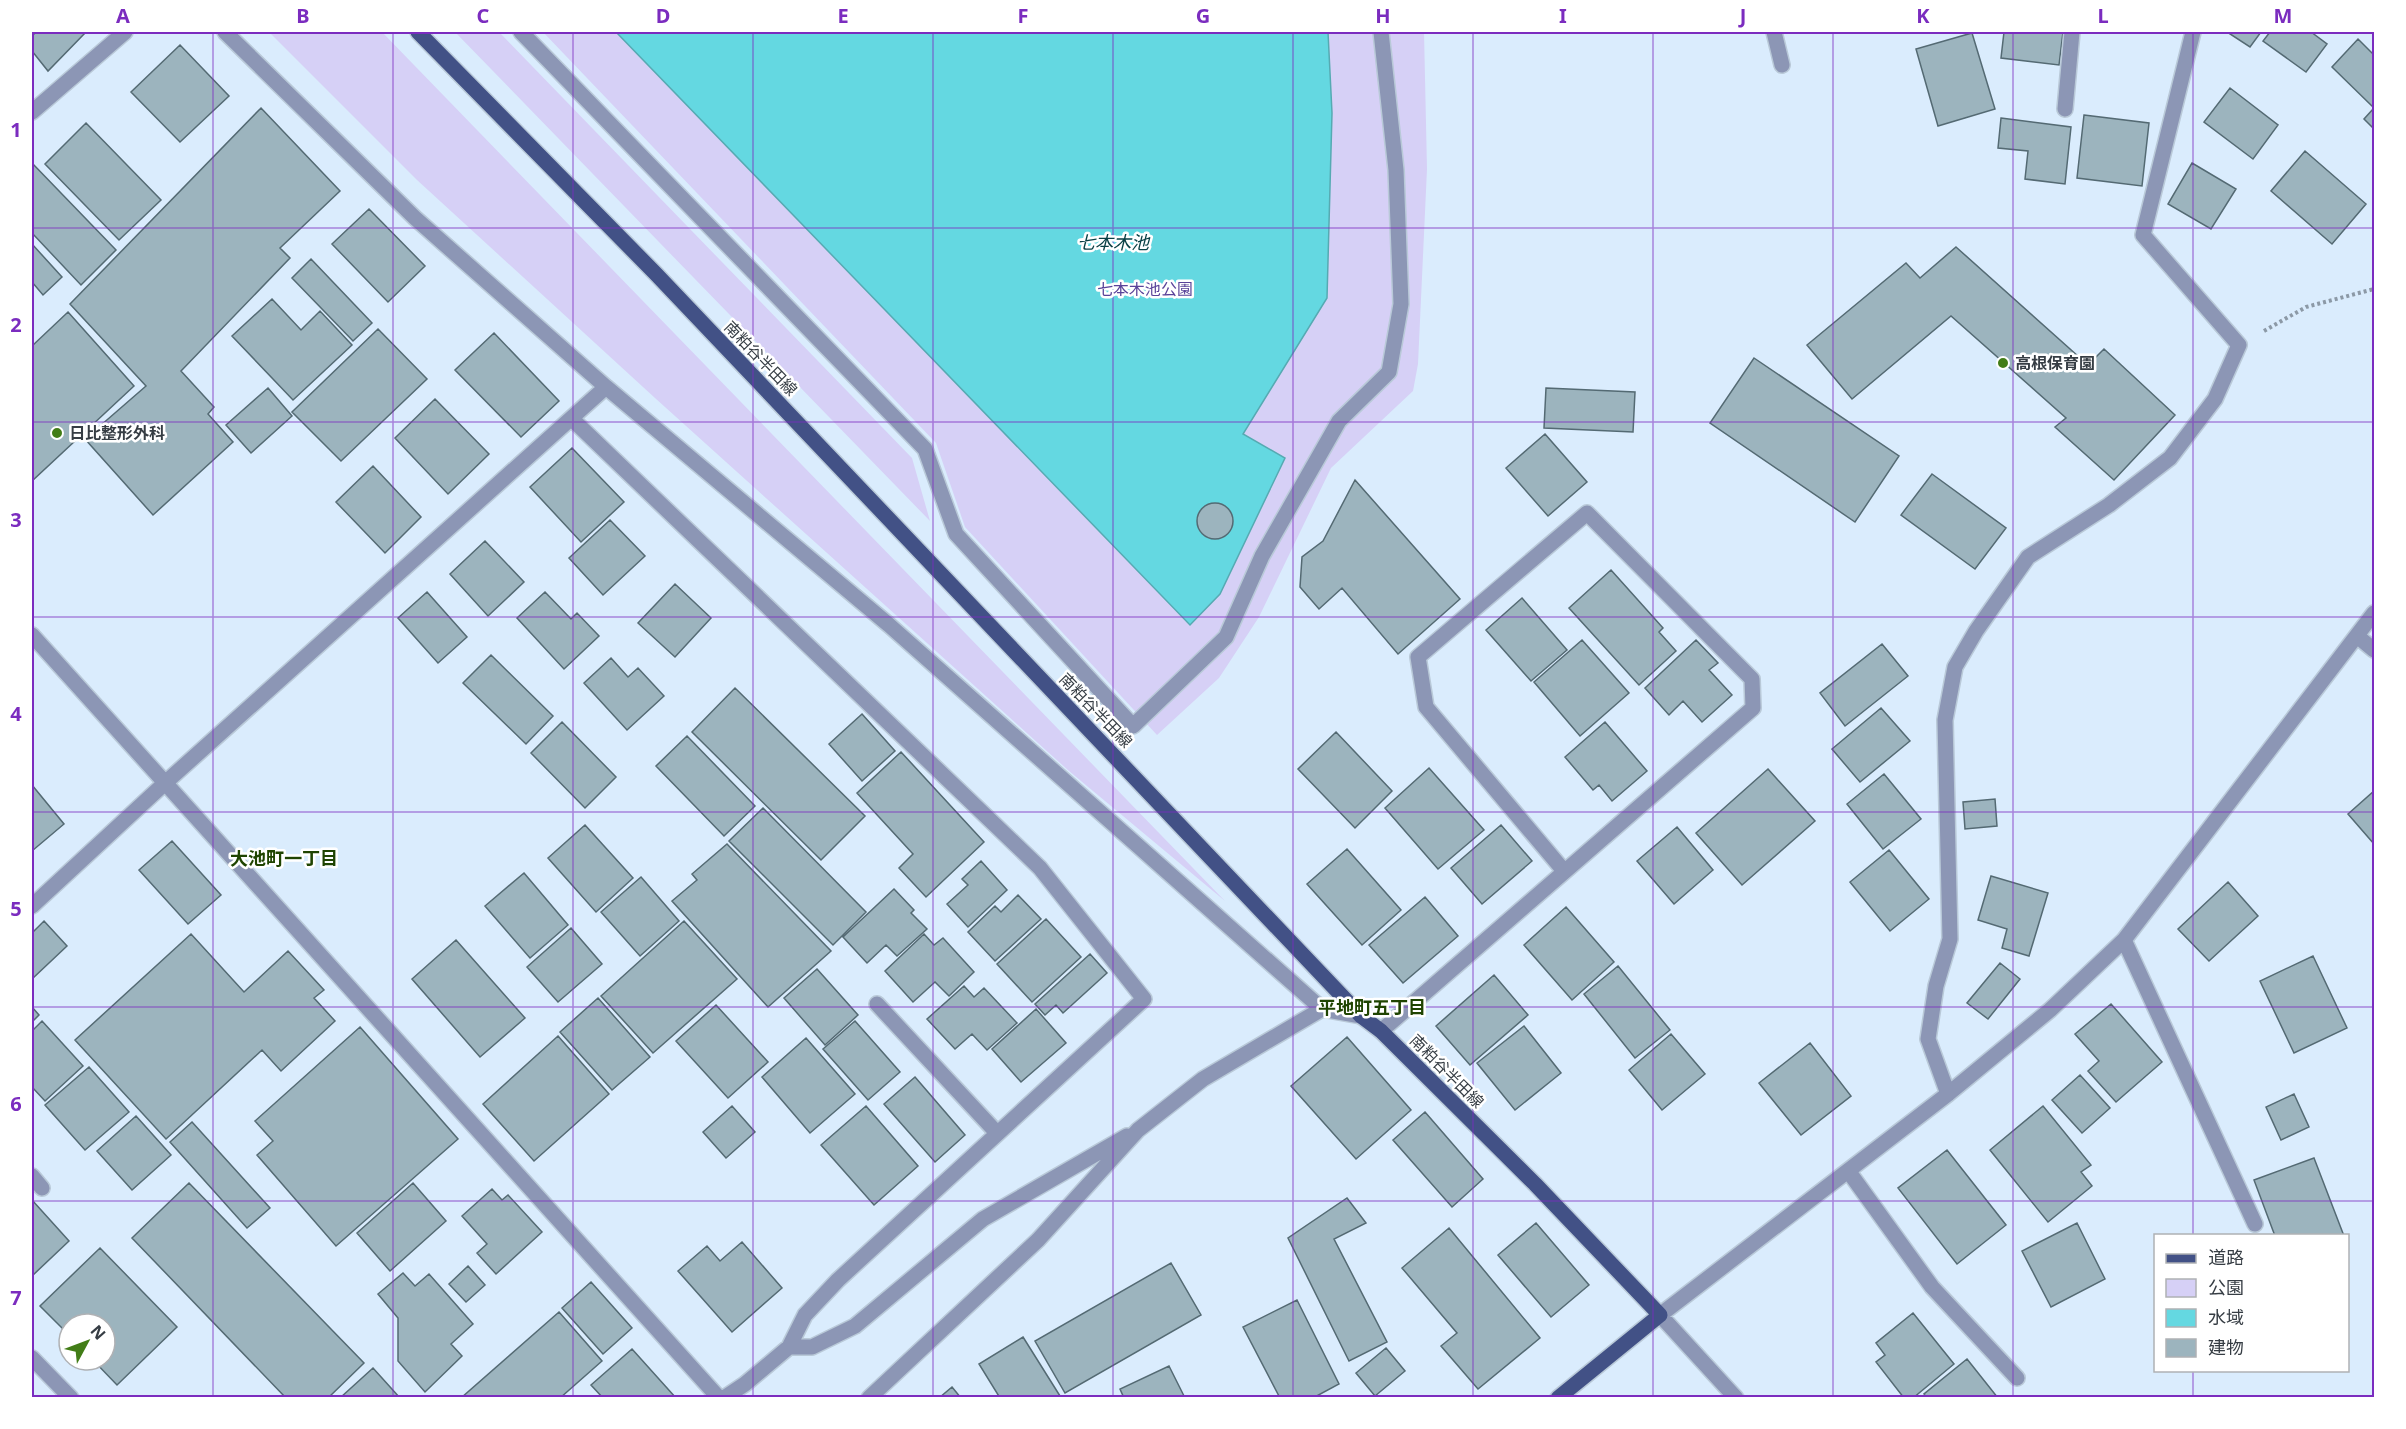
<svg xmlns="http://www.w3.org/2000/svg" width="2406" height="1429" font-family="'Noto Sans','Noto Sans JP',sans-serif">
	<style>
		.green { fill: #d6d0f6 }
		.water { fill: #64d8e1; stroke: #56aab2; stroke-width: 1.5 }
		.building { fill: #9cb4be; stroke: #546a73; stroke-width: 1.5 }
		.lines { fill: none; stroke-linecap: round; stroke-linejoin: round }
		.minor-casing { stroke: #b9c9d8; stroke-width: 18 }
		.major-casing { stroke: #b9c9d8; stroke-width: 18 }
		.path { stroke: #8c99a6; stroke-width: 4; stroke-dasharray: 3 3; stroke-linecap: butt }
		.minor { stroke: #8c96b5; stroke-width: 15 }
		.major { stroke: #425186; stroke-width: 15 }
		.grid { fill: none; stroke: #7b2cbf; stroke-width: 1.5; stroke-opacity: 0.55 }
		.poi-dot { fill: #427d17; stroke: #fff; stroke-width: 2 }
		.labels { text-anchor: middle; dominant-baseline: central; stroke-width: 5; stroke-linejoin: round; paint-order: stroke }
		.park-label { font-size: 16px; fill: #5a4399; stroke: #fff }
		.street-label { font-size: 16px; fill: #363d44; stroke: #fff }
		.poi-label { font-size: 16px; font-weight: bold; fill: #363d44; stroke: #fff; text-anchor: start }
		.water-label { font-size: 18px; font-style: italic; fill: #094045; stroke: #fff }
		.neighbourhood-label { font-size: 18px; font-weight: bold; fill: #1f4401; stroke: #fff }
		.neatline { fill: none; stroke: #7b2cbf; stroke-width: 2 }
		.grid-label { font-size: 20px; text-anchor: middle; font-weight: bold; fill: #7b2cbf }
	</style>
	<rect width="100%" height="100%" fill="#daecfd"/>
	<path class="green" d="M269 32H382L1225 901 1069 771 655 398 417 180Z
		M455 32H499L912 458 930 521Z
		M543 32H1424L1427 169 1418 364 1413 391 1331 468 1259 617 1219 678 1157 735 965 527 936 443Z"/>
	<path class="water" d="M616 32H1328L1332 113 1327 298 1243 434 1285 458 1220 594 1190 625Z"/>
	<path class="building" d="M36 32H86L48 71 32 51V36Z
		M2004 32H2063L2059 65 2001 58Z
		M2227 32H2261L2250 47Z
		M2270 32H2311L2327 44 2306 72 2263 41Z
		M1972 33 1995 109 1938 126 1916 49Z
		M2358 39 2374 55V108L2332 67Z
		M180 45 229 96 180 142 131 92Z
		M2230 88 2278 125 2253 159 2204 122Z
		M261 108 340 191 280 248 290 258 181 371 214 407 208 414 233 442 153 515 85 439 146 386 70 304Z
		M2374 108V129L2364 119Z
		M2084 115 2149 123 2142 186 2077 178Z
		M2001 118 2071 127 2065 184 2025 179 2028 151 1998 148Z
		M86 123 161 200 119 240 45 164Z
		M2305 151 2366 204 2332 244 2271 191Z
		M32 163 116 250 81 285 32 233Z
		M2192 163 2236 189 2211 229 2168 204Z
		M369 209 425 266 388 302 332 244Z
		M32 244 62 277 43 295 32 282Z
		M1956 247 2088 365 2104 349 2175 415 2114 480 2055 427 2066 418 1951 316 1852 399 1807 345 1906 263 1920 278Z
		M311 259 372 323 353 341 292 278Z
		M272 299 301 330 320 311 352 345 293 400 232 336Z
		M68 312 134 386 32 481V346Z
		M378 329 427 379 341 461 292 412Z
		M494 333 559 401 521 437 455 370Z
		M1754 358 1899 456 1855 522 1710 423Z
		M268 388 292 416 251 453 226 425Z
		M1546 388 1635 392 1633 432 1544 428Z
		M435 399 489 454 448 494 395 438Z
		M1545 434 1587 482 1548 516 1506 468Z
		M572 448 624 502 581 542 530 487Z
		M373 466 421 517 385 553 336 502Z
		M1932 474 2006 528 1975 569 1901 515Z
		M1355 480 1460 599 1398 654 1342 588 1319 609 1300 587 1302 557 1323 541Z
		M1197 521a18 18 0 1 1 36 0a18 18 0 1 1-36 0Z
		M610 520 645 556 603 595 569 558Z
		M485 541 524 582 488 616 450 574Z
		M1611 570 1663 628 1659 632 1676 651 1639 685 1569 608Z
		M675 584 711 618 675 657 638 623Z
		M427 592 467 637 438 663 398 618Z
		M545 592 571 619 577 613 599 636 564 669 517 618Z
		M1522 598 1567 650 1531 681 1486 630Z
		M1582 640 1629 693 1580 736 1534 682Z
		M1696 640 1718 663 1709 670 1732 695 1702 722 1683 701 1669 715 1645 688Z
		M1882 644 1908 676 1845 726 1820 693Z
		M491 655 553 716 526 744 463 683Z
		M611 658 628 677 638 668 664 696 627 730 584 683Z
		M735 688 865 816 821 860 692 732Z
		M1881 708 1910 741 1860 782 1832 749Z
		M862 714 895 751 862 781 829 744Z
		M562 722 616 777 585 808 531 753Z
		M1605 722 1647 771 1612 801 1599 785 1593 790 1565 757Z
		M1336 732 1392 791 1355 828 1298 769Z
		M687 736 755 806 724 836 656 766Z
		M901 752 984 842 926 897 899 868 913 854 857 793Z
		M1429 768 1484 830 1438 869 1385 808Z
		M1768 769 1815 821 1742 885 1696 833Z
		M1884 774 1921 819 1883 849 1847 804Z
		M32 785 64 824 32 851Z
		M2374 791V844L2348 814Z
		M1995 799 1997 826 1965 829 1963 802Z
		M763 808 866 912 833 945 729 841Z
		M585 825 633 878 596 912 548 858Z
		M1501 825 1532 861 1482 904 1451 868Z
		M1677 827 1713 870 1674 904 1637 861Z
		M172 841 221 895 188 924 139 870Z
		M727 844 831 951 768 1007 672 901 697 880 692 874Z
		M1347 849 1401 910 1362 945 1307 884Z
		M1889 850 1929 899 1890 931 1850 882Z
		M981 861 1007 890 968 927 947 904 968 885 962 879Z
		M524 873 568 925 530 958 485 906Z
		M1991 876 2048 893 2029 956 2002 948 2007 929 1978 920Z
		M641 877 679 921 640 956 601 912Z
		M2228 882 2258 916 2209 961 2178 929Z
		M894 889 914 910 911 913 927 929 897 956 886 945 867 963 843 937Z
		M1018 895 1041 919 995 961 968 932 995 906 1001 912Z
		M1425 897 1458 936 1403 983 1369 945Z
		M1566 907 1614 962 1572 1000 1524 945Z
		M1046 919 1081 957 1032 1002 997 964Z
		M44 921 67 946 32 979V933Z
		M684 921 737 979 653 1053 601 996Z
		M571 928 602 964 558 1002 527 967Z
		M191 934 244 992 288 951 324 990 314 998 335 1021 281 1071 262 1050 166 1139 75 1040Z
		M924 934 934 945 943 938 974 972 949 996 935 982 913 1002 885 971Z
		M456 940 525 1018 480 1057 412 979Z
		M1090 954 1107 973 1063 1013 1056 1005 1045 1015 1035 1004Z
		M2313 956 2347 1028 2294 1053 2260 981Z
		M2000 963 2020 979 1988 1019 1967 1003Z
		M1618 966 1670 1030 1635 1058 1584 994Z
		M817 969 858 1015 825 1045 784 998Z
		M1494 975 1528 1015 1470 1065 1436 1026Z
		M964 986 974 997 984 988 1017 1023 987 1050 972 1034 955 1049 927 1019Z
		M598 998 650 1057 612 1090 560 1032Z
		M2111 1004 2162 1062 2116 1102 2088 1071 2099 1061 2075 1034Z
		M716 1005 768 1062 728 1098 676 1041Z
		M32 1007 39 1015 32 1022Z
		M1036 1009 1066 1043 1021 1082 992 1049Z
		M42 1021 83 1066 45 1101 32 1087V1031Z
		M855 1021 900 1072 868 1100 823 1049Z
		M1524 1026 1561 1073 1515 1110 1477 1063Z
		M360 1027 458 1139 336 1246 257 1155 273 1141 255 1121Z
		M1671 1034 1705 1074 1662 1110 1629 1070Z
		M558 1036 609 1094 534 1161 483 1104Z
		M1347 1037 1411 1110 1356 1159 1291 1086Z
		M806 1038 855 1094 810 1133 762 1077Z
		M1810 1043 1851 1096 1801 1135 1759 1083Z
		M89 1067 129 1112 85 1150 45 1105Z
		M2080 1075 2110 1108 2082 1133 2052 1100Z
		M915 1077 965 1135 935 1162 884 1104Z
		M2294 1094 2309 1127 2281 1140 2266 1107Z
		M732 1106 755 1132 726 1158 703 1132Z
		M866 1106 918 1166 874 1205 821 1145Z
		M2043 1106 2091 1165 2081 1172 2092 1186 2048 1222 1990 1150Z
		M1425 1112 1483 1179 1452 1207 1393 1140Z
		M136 1116 171 1155 132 1190 97 1151Z
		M192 1122 270 1208 247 1228 170 1142Z
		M1947 1150 2006 1225 1957 1264 1898 1188Z
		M2314 1158 2344 1236H2275L2254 1180Z
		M189 1183 364 1363 328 1398H286L132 1238Z
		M413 1183 446 1221 390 1271 357 1233Z
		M492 1189 502 1200 508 1195 542 1232 496 1274 477 1253 487 1244 462 1216Z
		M1347 1198 1366 1223 1334 1239 1387 1342 1349 1361 1288 1238Z
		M32 1200 69 1241 32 1276Z
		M1536 1223 1589 1285 1551 1317 1498 1255Z
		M2077 1223 2105 1279 2051 1307 2022 1251Z
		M1449 1228 1540 1338 1478 1389 1441 1346 1457 1333 1402 1268Z
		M742 1242 782 1288 732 1332 678 1271 707 1246 720 1261Z
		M100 1248 177 1327 117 1385 93 1360H105V1324H69V1335L40 1306Z
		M1171 1263 1201 1315 1065 1393 1035 1341Z
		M468 1266 485 1285 466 1302 449 1284Z
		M403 1273 415 1286 429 1274 473 1324 451 1344 462 1356 425 1392 398 1361V1318L378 1294Z
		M591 1282 632 1328 603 1354 562 1308Z
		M1297 1300 1339 1384 1313 1398H1280L1243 1327Z
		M559 1312 602 1361 560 1398H461Z
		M1913 1313 1954 1364 1913 1398H1904L1876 1362 1885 1355 1876 1343Z
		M1023 1337 1060 1396 1058 1398H1000L979 1364Z
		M1386 1348 1405 1371 1375 1396 1356 1373Z
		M632 1349 676 1398H603L591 1385Z
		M1967 1359 1998 1398H1927L1924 1394Z
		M1169 1366 1185 1398H1124L1120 1389Z
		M373 1368 400 1398H340Z
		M952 1387 961 1398H939Z"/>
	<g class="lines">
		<defs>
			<path id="minor" d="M225 32 415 218 606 387 889 625 1322 1009
				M521 32 925 449 956 534 1133 726 1226 637 1262 556 1339 421 1389 372 1401 304 1396 170 1381 32
				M1774 32 1782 65
				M2065 109 2072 32
				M32 112 125 32
				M572 419 1040 868 1144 999 838 1280 805 1315 789 1347
				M32 635 719 1398
				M2357 636 2374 650
				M32 906 165 783 606 387
				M2124 940 2255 1224
				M877 1004 997 1133
				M1381 1031 1753 708 1752 679 1587 513 1418 657 1426 707 1564 871
				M1948 1094 1928 1039 1936 986 1950 939 1945 720 1955 667 1976 631 2028 557 2109 505 2170 458 2215 399 2239 345 2143 235 2193 32
				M1849 1172 1932 1287 2017 1378
				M32 1176 42 1188
				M32 1358 71 1398
				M724 1398 745 1384 789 1347H812L855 1326 983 1219 1127 1136
				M869 1398 1038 1240 1138 1130 1203 1079 1322 1009 1361 1016
				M1736 1398 1660 1315 1948 1094 2050 1010 2124 940 2374 613"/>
			<path id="major" d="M418 32 656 274 1361 1016 1381 1031 1535 1184 1660 1315 1558 1398"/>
		</defs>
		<use href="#minor" class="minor-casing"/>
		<use href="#major" class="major-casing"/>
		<path class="path" d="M2264 331 2306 307 2374 289"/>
		<use href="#minor" class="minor"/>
		<use href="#major" class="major"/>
	</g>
	<path class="grid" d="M213 32V1398M393 32V1398M573 32V1398M753 32V1398M933 32V1398M1113 32V1398M1293 32V1398M1473 32V1398M1653 32V1398M1833 32V1398M2013 32V1398M2193 32V1236M32 228H2374M32 422H2374M32 617H2374M32 812H2374M32 1007H2374M32 1201H2374M2193 1370V1398"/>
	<g class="poi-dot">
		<circle cx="2003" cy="363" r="6"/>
		<circle cx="57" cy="433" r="6"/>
	</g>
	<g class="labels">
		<g class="park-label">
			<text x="1145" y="289">七本木池公園</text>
		</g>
		<g class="street-label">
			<text transform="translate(761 358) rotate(46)">南粕谷半田線</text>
			<text transform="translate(1096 710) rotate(46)">南粕谷半田線</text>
			<text transform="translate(1447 1071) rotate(45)">南粕谷半田線</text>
		</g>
		<g class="poi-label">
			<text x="2015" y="363">高根保育園</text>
			<text x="69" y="433">日比整形外科</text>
		</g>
		<g class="water-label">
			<text x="1113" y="242">七本木池</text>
		</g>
		<g class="neighbourhood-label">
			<text x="284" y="858">大池町一丁目</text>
			<text x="1372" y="1007">平地町五丁目</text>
		</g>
	</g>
	<rect width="2406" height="1429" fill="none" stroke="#ffffff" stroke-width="66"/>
	<rect x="2154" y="1234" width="195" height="138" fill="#ffffff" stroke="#afb1b4" stroke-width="1.5"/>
	<rect x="2166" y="1254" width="30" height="9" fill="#425186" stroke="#afb1b4" stroke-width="1.5"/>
	<text x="2208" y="1264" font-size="18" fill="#363d44">道路</text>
	<rect x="2166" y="1279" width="30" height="18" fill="#d6d0f6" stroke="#afb1b4" stroke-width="1.5"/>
	<text x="2208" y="1294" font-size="18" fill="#363d44">公園</text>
	<rect x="2166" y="1309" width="30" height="18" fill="#64d8e1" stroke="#afb1b4" stroke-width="1.5"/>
	<text x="2208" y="1324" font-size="18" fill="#363d44">水域</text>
	<rect x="2166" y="1339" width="30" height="18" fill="#9cb4be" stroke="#afb1b4" stroke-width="1.5"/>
	<text x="2208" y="1354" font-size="18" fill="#363d44">建物</text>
	<g transform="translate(87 1342) rotate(49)"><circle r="28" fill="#ffffff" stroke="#afb1b4" stroke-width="1.5"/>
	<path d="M0-4.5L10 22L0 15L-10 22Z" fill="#427d17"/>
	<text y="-9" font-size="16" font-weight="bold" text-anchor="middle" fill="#363d44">N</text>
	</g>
	<rect x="33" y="33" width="2340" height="1363" class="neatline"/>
	<g class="grid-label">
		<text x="123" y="23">A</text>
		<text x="303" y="23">B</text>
		<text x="483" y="23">C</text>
		<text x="663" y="23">D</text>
		<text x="843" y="23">E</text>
		<text x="1023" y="23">F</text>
		<text x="1203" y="23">G</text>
		<text x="1383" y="23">H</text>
		<text x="1563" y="23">I</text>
		<text x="1743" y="23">J</text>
		<text x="1923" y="23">K</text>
		<text x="2103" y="23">L</text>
		<text x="2283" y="23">M</text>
		<text x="16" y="137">1</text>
		<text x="16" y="332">2</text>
		<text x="16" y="527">3</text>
		<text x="16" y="721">4</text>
		<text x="16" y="916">5</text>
		<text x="16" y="1111">6</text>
		<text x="16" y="1305">7</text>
	</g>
</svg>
